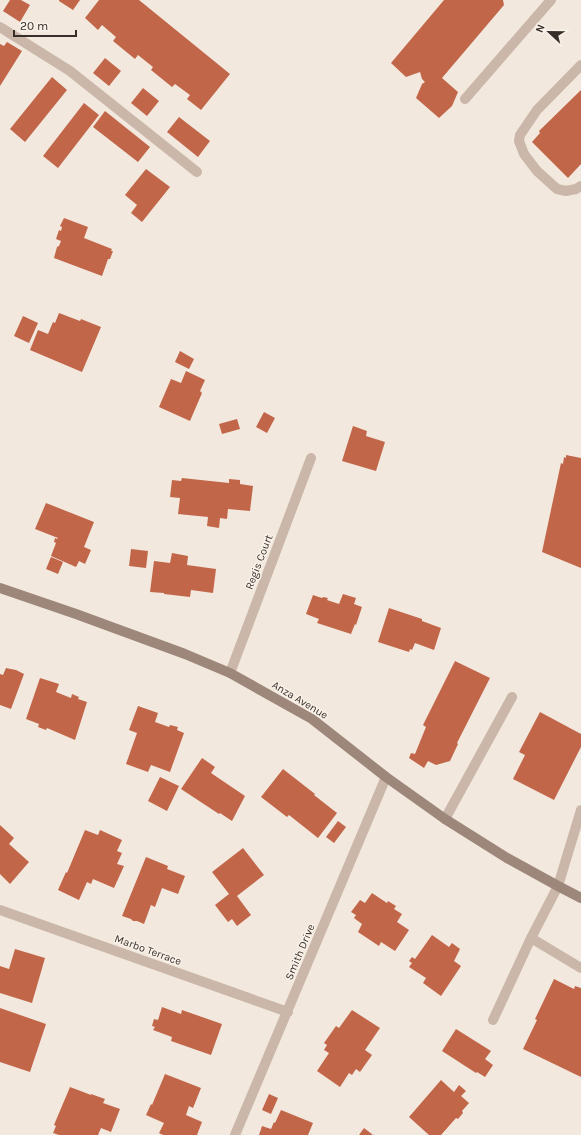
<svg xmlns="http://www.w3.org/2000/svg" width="581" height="1135" font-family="Karla,sans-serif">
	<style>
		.building { fill: #c2664a }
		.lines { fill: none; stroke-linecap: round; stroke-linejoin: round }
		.lane { stroke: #cab7a9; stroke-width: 10 }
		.street { stroke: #cab7a9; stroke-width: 10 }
		.secondary { stroke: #9d877b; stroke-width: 10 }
		.labels { text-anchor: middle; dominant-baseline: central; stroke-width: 3; stroke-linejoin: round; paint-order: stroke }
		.street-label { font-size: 11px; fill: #372d29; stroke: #f9f2e9 }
	</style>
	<rect width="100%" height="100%" fill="#f2e8dd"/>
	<path class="building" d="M10 0H21L30 5 20 22 3 11Z
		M59 0H80L73 10 59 1Z
		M99 0H139L230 74 201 110 187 99 190 95 175 84 172 87 151 70 153 67 138 55 135 59 113 41 116 37 102 25 98 30 85 18Z
		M444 0H503L504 5 442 78 458 92 452 106 439 118 416 98 422 84 425 82 422 79 420 72 406 77 391 63Z
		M7 42 22 51 0 86V44L4 46Z
		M105 58 121 71 109 86 93 73Z
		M52 77 67 90 25 142 10 129Z
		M143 88 159 101 147 116 131 103Z
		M581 90V164L568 178 532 142 540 133 539 131Z
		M84 103 99 115 58 168 43 156Z
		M105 111 150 147 138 162 93 127Z
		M179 117 210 141 198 157 167 132Z
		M146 169 170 187 142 222 131 213 137 205 125 195Z
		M64 218 88 227 84 238 112 249 111 251H113L110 259H108L102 276 54 258 57 247 59 246 61 241 56 239 59 230 61 231 62 227 60 226Z
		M59 313 80 321 81 319 101 327 82 372 30 350 38 330 48 334 53 322 55 323Z
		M23 316 38 323 29 343 14 336Z
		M180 351 194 359 189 369 175 362Z
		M186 371 205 380 200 391 202 393 190 421 159 407 171 379 181 383Z
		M264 412 275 418 267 433 256 427Z
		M237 419 240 429 222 434 219 424Z
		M353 426 367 431 366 436 385 442 376 471 342 461Z
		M566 455 581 458V568L542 552 561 463 563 464 564 457 566 458Z
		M182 478 229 483V479L240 480V484L253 486 250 511 228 509 227 519 220 518 219 528 207 526 208 517 178 514 180 498 170 497 172 480 181 481Z
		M46 503 94 522 84 547 91 550 85 564 79 561 76 567 51 556 56 543 54 542 55 538 57 539 58 538 35 529Z
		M131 549 148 551 146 568 129 566Z
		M172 553 188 556 187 565 216 569 213 593 191 590 190 597 164 594V593L150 592 154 561 170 563Z
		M51 557 63 562 58 574 46 569Z
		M343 594 356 598 354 604 362 607 356 625 355 624 351 634 317 623 319 619 306 614 313 595 322 598 323 597 328 598 327 600 339 604Z
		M389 608 422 619V621L441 628 434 650 415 643 412 650 410 649 409 652 378 642Z
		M455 661 490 678 457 743 458 744 450 761 436 765 428 761 424 768 409 758 411 753 415 754 426 727 423 725Z
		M6 668 16 670 24 674 11 709 0 705V674L3 675Z
		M40 678 59 684 56 692 71 698 72 694 79 697 78 699 87 702 75 740 47 728 46 730 38 727 39 724 26 719Z
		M138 706 158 713 155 722 169 727 170 725 178 727 177 730 184 733 170 772 151 765 148 772 126 764 137 733 129 730Z
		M540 712 581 734V747L554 800 513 779 525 755 519 752Z
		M202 758 215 767 211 773 245 796 232 821 220 813 219 814 181 789Z
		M283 769 315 794 314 795 337 813 318 838 289 815 287 817 261 797Z
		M160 777 179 786 167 811 148 801Z
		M338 821 346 827 334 843 326 837Z
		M0 825 14 838 9 844 29 862 10 884 0 874Z
		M85 830 98 835 100 830 122 840 117 851 122 853 117 864 124 866 114 888 93 879 91 884 87 882 79 900 58 890 66 872 67 873Z
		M243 848 264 875 237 896 251 915 237 926 232 919 228 922 215 905 229 894 212 872Z
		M146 857 168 866 167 869 185 876 178 894 162 888 155 907 151 905 144 924 137 921H133L131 919 122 916Z
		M372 893 387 903 388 901 396 906 394 909 402 914 397 922 409 930 395 951 381 942 379 946 358 932 362 924 354 918 356 915 351 912 360 900 365 903Z
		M432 935 449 947 452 943 460 949 454 961 461 966 441 996 423 983 426 978 409 967 412 963 409 961 412 957 415 959Z
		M15 949 45 958 32 1003 0 993V966L9 969Z
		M554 979 574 989 575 986 581 988V1077L523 1049 537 1020 535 1019Z
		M162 1007 181 1014 182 1010 222 1024 211 1055 171 1041 172 1037 153 1030 155 1027 152 1026 154 1019 158 1020Z
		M0 1008 46 1024 30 1072 0 1062Z
		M352 1010 380 1028 365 1050 372 1055 360 1072 356 1069 352 1075 349 1073 340 1087 317 1071 329 1053 324 1050 327 1045 324 1043 336 1026 339 1028Z
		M456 1029 491 1051 485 1059 493 1065 485 1077 477 1072 476 1073 442 1051Z
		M165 1074 201 1088 193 1108 189 1106 186 1115 202 1122 197 1135H163L159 1133 164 1123 146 1115 151 1104 152 1105Z
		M441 1080 454 1092 459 1085 466 1091 461 1096 469 1103 462 1111 463 1113 458 1119 456 1118 441 1135H429L409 1117Z
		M70 1087 91 1095V1094L105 1099 103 1103 120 1109 111 1132 101 1128 98 1135H59L53 1133 56 1126 54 1125Z
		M269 1094 278 1098 271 1114 262 1110Z
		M281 1110 313 1123 308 1135H259L262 1126 271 1129 274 1122 275 1123Z
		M364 1128 373 1135H359Z"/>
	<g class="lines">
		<path class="lane" d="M0 27 70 71 197 172
			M581 65 537 110 520 135 519 141 524 154 537 171 557 189 566 191 576 189 581 186
			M465 99 551 0
			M445 819 512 697
			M531 938 581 968
			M493 1020 531 938 558 886 581 810"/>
		<path class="street" d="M230 673 311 458
			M0 910 288 1012
			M235 1135 386 777"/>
		<path class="secondary" d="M0 588 76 614 185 654 230 673 312 719 386 777 445 819 507 858 558 886 581 898"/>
	</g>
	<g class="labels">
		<g class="street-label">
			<text transform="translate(259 562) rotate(-69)">Regis Court</text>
			<text transform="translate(300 700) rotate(31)">Anza Avenue</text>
			<text transform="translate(148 950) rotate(20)">Marbo Terrace</text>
			<text transform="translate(300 952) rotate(-67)">Smith Drive</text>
		</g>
	</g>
	<g transform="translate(549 32) rotate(292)" stroke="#f9f2e9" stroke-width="3" paint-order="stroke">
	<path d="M0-3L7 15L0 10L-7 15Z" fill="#372d29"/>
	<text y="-6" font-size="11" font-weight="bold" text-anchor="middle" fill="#372d29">N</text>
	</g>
	<path d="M14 30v6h62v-6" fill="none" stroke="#372d29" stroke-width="2"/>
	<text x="20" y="30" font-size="12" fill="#372d29" stroke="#f9f2e9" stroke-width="3" paint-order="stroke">20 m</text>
</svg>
